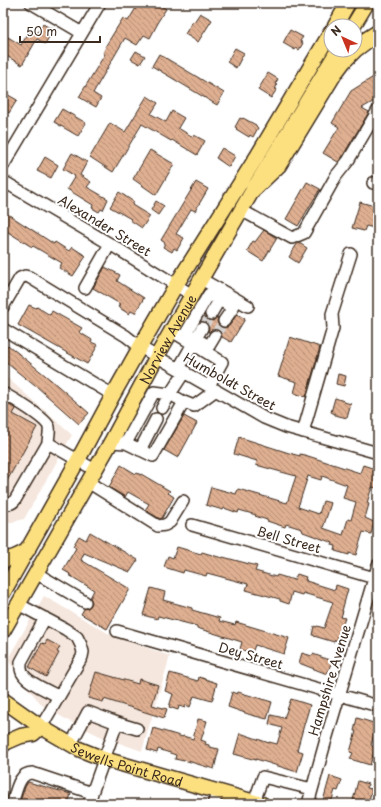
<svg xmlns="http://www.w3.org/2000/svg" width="381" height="807" font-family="'Playpen Sans',sans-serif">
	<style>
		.built { fill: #f5e7de }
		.building { fill: url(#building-back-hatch); stroke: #3b2a1e; fill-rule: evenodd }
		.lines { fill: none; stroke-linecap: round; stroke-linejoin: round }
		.minor-tunnel { stroke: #d8d4d2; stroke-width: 11; stroke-dasharray: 11 5.5; stroke-linecap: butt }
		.minor-casing { stroke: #3b2a1e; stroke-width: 14 }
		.major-casing { stroke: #3b2a1e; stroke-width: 17 }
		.highway-casing { stroke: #3b2a1e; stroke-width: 19 }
		.path { stroke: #3b2a1e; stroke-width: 2; stroke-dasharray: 4 3; stroke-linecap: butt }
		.minor { stroke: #fff; stroke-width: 11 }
		.major { stroke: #fce080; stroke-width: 14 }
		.highway { stroke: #fce080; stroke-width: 16 }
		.labels { text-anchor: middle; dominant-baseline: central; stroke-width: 4; stroke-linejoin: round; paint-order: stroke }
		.street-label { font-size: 13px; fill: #3b2a1e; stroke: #fff }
	</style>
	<defs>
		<pattern id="building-back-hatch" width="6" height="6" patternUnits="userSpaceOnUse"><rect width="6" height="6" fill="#dfaf91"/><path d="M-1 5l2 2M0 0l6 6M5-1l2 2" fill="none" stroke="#b68f76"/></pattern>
	</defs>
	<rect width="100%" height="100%" fill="#fff"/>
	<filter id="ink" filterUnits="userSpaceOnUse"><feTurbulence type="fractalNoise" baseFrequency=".025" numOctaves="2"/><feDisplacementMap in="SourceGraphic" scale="8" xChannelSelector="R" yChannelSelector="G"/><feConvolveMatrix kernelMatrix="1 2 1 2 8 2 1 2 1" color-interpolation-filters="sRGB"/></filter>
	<g filter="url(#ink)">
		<path class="built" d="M3 374 72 435 24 519 9 523 3 520Z
			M44 596 111 635 170 656 142 751 102 737 67 720 42 705 19 678 9 661 10 655Z"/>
		<path class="building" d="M139 3H157L166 9 157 23H158L150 38 144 35 137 45 125 38 93 93 101 98 96 107 79 97 105 54 103 53 106 47H105L123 18 128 21Z
			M200 13 212 20 198 42 185 34 193 21 194 22Z
			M43 24 53 30 45 44 37 39 22 65 3 54V34L21 45 31 29 37 33Z
			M290 30 303 37 300 41 303 43 299 50 296 48 295 50 283 43Z
			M235 48 244 53 236 68 227 62Z
			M136 51 145 56 140 64 131 59Z
			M159 54 224 93 217 105 152 66Z
			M268 73 278 79 275 84 277 85 275 89H277L271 98 258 90Z
			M375 76 378 81V99L362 108 369 112 342 157 338 162 323 153 339 127 332 123 351 91Z
			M3 92 17 100 9 113 3 109Z
			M147 96 158 103 151 114 166 122 172 111 184 118 178 128 193 137 194 135 205 141 197 155 172 140 171 141 142 124 113 172 90 157 110 123 125 132Z
			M62 109 86 123 78 136 54 122Z
			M240 118 242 119 243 118 256 125V126L258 128 253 137 250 135 249 137 236 129 237 128 235 127Z
			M222 148 235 156 229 167 216 158Z
			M150 150 174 164 156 195 133 179Z
			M72 153 87 162 80 175 91 182 87 187 108 199 103 210 101 209 99 212 92 208 93 205 67 189 75 176 63 169Z
			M45 157 58 165 51 178 37 171Z
			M196 182 208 189 195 211 191 209 176 234 184 238 177 250 174 248 172 252 163 247 165 243 161 240Z
			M307 182 320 189 298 226 286 219Z
			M119 192 134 202 132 205 150 216 142 228 130 220 131 219 110 207Z
			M156 201 164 206 158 215 151 210Z
			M360 202 378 207V229L366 226 364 231 352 228Z
			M3 211 54 244 55 242 69 251 72 247 86 256 73 276 59 268 62 263 33 246 32 247 3 229Z
			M264 230 277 238 263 261 247 251 253 241 255 242Z
			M299 243 307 248 298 263 289 257 297 244Z
			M105 267 120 275 117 281 144 298 135 313 131 311 129 314 118 307 120 304 93 288Z
			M29 305 36 308 37 307 50 315 52 311 82 328 79 332 92 340 91 342 98 345 87 364 18 325Z
			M237 314 245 319 231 342 222 337 221 333 218 330 215 329 211 330 209 332H208L209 328 208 324 205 322 201 321 204 316 207 320 211 321 214 320 217 317 218 318 217 321 218 324 220 326 223 328 227 327 230 325Z
			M290 337 320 347 306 397 294 393 297 382 278 376Z
			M8 345 51 380 89 413 79 424 36 386H35L3 360V350Z
			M338 374 346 376 344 386 336 384Z
			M335 398 344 401V402L351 404 347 418 335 415V414L331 412Z
			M8 404 16 409 13 414 37 427 3 488V408L5 410Z
			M184 416 197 423 178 458 164 450Z
			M239 437 289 453 300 456V454L305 455 360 473 363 465 378 470V481L376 488 372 487 367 503 369 504 365 518 374 522 371 534 363 532 356 555 349 553V555L335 551 336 546 332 545 333 543 303 532 302 529 286 524 285 527 267 521V520L255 516 256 515 239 510 238 513 224 508 223 510 206 505 211 487 236 494 238 489 287 503 296 476 256 465 257 461 234 454ZM308 476 321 480 322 476 347 485 343 498 356 502 351 520 348 519 343 535 323 528 331 503 323 501 319 514 298 507Z
			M121 465 136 474 137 473 141 475V474L170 491 168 493 174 497 162 518 160 519 145 510 149 504 128 492 125 497 109 487Z
			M90 532 138 560 130 572 84 553 81 560 130 589 107 629 81 614 84 609 88 608 91 605 92 602 90 598 94 590 69 575 70 574 63 570 76 548 73 546 79 536 86 540Z
			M177 547 201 554 202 552 222 558 223 557 257 566 255 571 276 577 277 575 294 580 297 574 306 577 305 580H307L306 581 335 590 336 585 348 589 342 611H343L341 617 345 618 337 640H335L334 642 314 636V635H312L314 626 316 627 317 626 324 628 333 602 303 593 302 595 292 592 289 604 280 601V599L246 590 248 584 207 573 206 576 184 570 183 573 164 567 168 556 173 558Z
			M151 588 165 592 163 600 192 608V610L220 618 219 621 235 625 236 622 289 638 284 654 255 645 252 653 240 649 242 642 197 628V626L158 616 157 619 143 615Z
			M47 640 60 647 57 652 59 653 46 677 29 667 42 643 45 644Z
			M302 653 312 656 313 654 332 661 327 674 299 663Z
			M96 672 138 684 139 679 158 685 152 705 167 709 164 718 104 699 103 702 88 698Z
			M170 673 198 681 199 677 217 683 212 701 194 696 190 707 186 705 185 708 179 706 178 710 169 707 173 694 165 691Z
			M232 692 237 694 238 692 272 702 267 719 251 715 228 707Z
			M291 699 310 705 304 725 297 750 303 752 297 772 256 759V760L234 754 240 733 269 743V742L277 744 282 728 269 724 271 715 284 718Z
			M357 718 377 724 371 745 375 749 370 765 350 759 353 753 350 752 356 731H354Z
			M198 719 207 721 201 740 206 742 205 744 209 745V747L219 749 214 769 184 760V761L175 759 176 755 158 749 157 753 147 750 153 728 183 737V736L193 739Z
			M330 776 342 780 338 791 335 790 331 803 323 801Z
			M358 781 368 784 367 788 372 789 368 804H352Z
			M28 782 71 794 68 804H19L25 787Z"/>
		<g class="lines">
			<path class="minor-tunnel" d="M202 328 211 314
				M215 336 224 321"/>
			<defs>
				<path id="minor" d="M31 3 82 33
					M3 166 100 3
					M3 181 110 244 192 295
					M373 183 378 184
					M241 210 292 238 304 233 336 176 348 161 378 110
					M201 279 224 292 211 314
					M85 288 110 244
					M224 292 248 306
					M3 307 20 278 25 276 29 277 126 336 140 347 264 418 286 427 378 453
					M3 329 113 395
					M172 331 222 362 209 386
					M215 336 209 346 186 333 209 294 233 308 224 321
					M179 368 202 328
					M3 393C12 398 46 418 49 427 50 432 48 438 48 443
					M184 402 194 406 216 390
					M303 432 333 328 332 314 351 254
					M111 442 126 443 153 456 184 402 170 394 162 408
					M126 443 154 392 170 394 185 371
					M140 450 156 419
					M88 482 158 526 165 525 170 522 183 501
					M3 502C7 505 12 504 15 500L48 443 95 470
					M192 525 378 579
					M36 573 85 602
					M18 604 65 629 77 637 81 645 83 652 82 657 41 727
					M45 618 21 662C21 667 20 670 23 674 27 682 50 692 58 696
					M117 631 378 706
					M71 744 88 712 117 723 137 729
					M92 793 117 723
					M254 802 263 777 312 789
					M12 804C16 793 18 773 32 773L92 793 89 804
					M213 804 218 792
					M308 804 325 743 378 565"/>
				<g id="major">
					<path d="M335 26 348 3"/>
					<path d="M353 26 367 3"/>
					<path d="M3 560C13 559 20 555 28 550"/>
					<path d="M3 593 78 460 113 395 140 347 176 285 256 158 331 32"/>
					<path id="s1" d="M3 631 111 442 157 356 197 286 254 188 338 50"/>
					<path id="s2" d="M3 700 41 727 79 749 104 759 262 804"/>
					<path d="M3 745 7 742 21 736 33 734 41 727"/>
				</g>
				<path id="highway" d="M355 49 367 40 378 33
					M254 188 278 165 334 73 343 61 354 50"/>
			</defs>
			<use href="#minor" class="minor-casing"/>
			<use href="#major" class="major-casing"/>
			<use href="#highway" class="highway-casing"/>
			<path class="path" d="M3 724 6 730"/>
			<use href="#minor" class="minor"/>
			<use href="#major" class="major"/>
			<use href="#highway" class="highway"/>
		</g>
	</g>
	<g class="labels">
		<g class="street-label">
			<text transform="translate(105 225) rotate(31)">Alexander Street</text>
			<text stroke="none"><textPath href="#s1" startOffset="335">Norview Avenue</textPath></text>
			<text transform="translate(230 381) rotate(29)">Humboldt Street</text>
			<text transform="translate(289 539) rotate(16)">Bell Street</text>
			<text transform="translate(251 655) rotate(16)">Dey Street</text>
			<text transform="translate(329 680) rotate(-73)">Hampshire Avenue</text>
			<text stroke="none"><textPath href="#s2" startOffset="141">Sewells Point Road</textPath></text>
		</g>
	</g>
	<rect width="381" height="807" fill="none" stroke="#fff" stroke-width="16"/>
	<rect x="8" y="8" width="365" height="791" fill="none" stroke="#3b2a1e" stroke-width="1.5" filter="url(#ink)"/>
	<g transform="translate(343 38) rotate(316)"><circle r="19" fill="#ffffff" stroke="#b1aaa5"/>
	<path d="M0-3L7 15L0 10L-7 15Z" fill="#c8321e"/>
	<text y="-6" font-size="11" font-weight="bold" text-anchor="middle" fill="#3b2a1e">N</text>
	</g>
	<path d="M20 36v6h80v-6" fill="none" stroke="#3b2a1e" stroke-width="2"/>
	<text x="26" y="36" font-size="12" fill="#3b2a1e" stroke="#ffffff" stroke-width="3" paint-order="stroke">50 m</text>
</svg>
